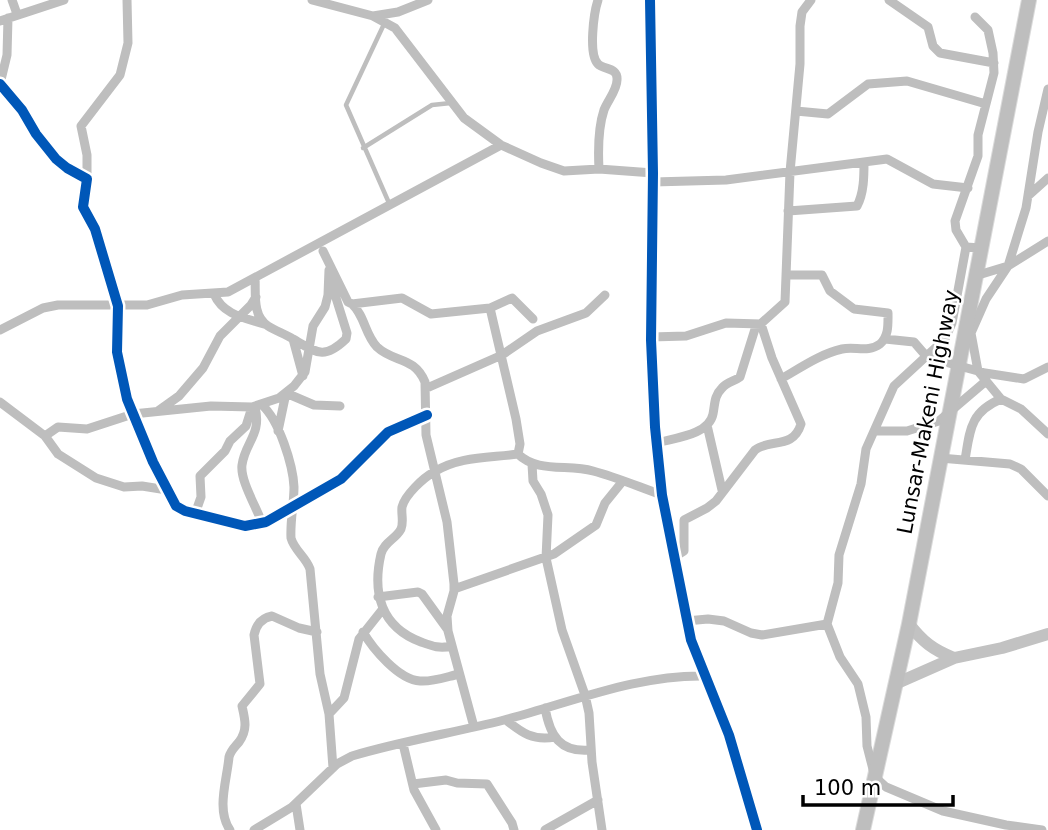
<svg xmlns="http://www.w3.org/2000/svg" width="1048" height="830" font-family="'DejaVu Sans',sans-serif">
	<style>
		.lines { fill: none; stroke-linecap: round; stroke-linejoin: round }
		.primary-casing { stroke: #dbdbdb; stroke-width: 16 }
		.service { stroke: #bebebe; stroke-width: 4.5 }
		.minor { stroke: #bebebe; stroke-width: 9 }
		.secondary { stroke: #c2c2c2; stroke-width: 12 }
		.primary { stroke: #bebebe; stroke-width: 14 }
		.cycleway-casing { stroke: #fff; stroke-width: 15 }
		.cycleway { stroke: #0057b8; stroke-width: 10 }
		.labels { text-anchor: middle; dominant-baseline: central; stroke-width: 5; stroke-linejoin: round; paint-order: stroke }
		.street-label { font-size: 21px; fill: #000; stroke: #fff }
	</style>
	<rect width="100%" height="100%" fill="#fff"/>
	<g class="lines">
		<defs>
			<path id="primary" d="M863 830 909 624 1029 0"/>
		</defs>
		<use href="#primary" class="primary-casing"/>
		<path class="service" d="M385 22 346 105 389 203
			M363 148 432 105 451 103"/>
		<path class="minor" d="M12 0 17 14
			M312 0 373 16 398 12 428 0
			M598 0C594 12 588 54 598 64 604 70 618 67 617 80 617 90 608 100 604 110 598 128 598 150 599 169
			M650 0 653 173 651 340 655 427 662 495 691 640 729 735 757 830
			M889 0 928 27 933 46 940 53 994 63
			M373 16 395 28 464 118 501 145 541 163 564 171 599 169 653 173
			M975 17 988 30 993 53 994 73 978 135V156L955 221 956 230 966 247 981 248
			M0 21 64 0
			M0 84 22 110 36 134 56 159 67 168 87 179 83 207 95 229 118 306 117 352 127 399 153 462 176 506 185 511 245 526 266 522 341 479 388 432 427 415
			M0 84 7 55 8 18
			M796 111 828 114 868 84 907 81 986 104
			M87 179V155L81 126 120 75 128 43 127 0
			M653 182 726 180 887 159 933 184 968 188
			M1028 196 1048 178
			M788 211 857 206C864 193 864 176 864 162
			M1048 241 1008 266 986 299 971 333 978 371 1001 399 1021 409 1048 434
			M966 247 952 323 945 339 894 386 866 449 861 484 839 555 838 583 827 624 840 657 858 684 866 717 867 746 875 777 886 787 943 811 1006 825 1042 830
			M323 251 348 302 352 304 402 298 431 314 490 308 516 419 520 444 518 454C537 473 568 464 593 471 616 477 639 487 662 495
			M975 276 1008 266 1026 208 1038 132 1048 89
			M255 278C256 293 252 316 268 326 276 331 285 334 293 339L303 376
			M214 294C223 315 245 318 264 324
			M352 304C365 316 365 335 377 347 394 363 414 356 425 382L426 435 447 522 454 584V591L447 616 448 631 474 727
			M490 308 512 298 533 319
			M0 330 43 308 58 305H147L182 295 228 292 501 145
			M651 337 686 336 726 323 761 324 772 358 801 424C793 450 770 438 755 450L716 501 707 508 684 520V551L673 558
			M293 339C317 353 324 360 346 339L347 333 331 282
			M885 339 914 342 927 357 985 373 1024 379 1048 367
			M781 379C800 368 820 354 842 349 855 346 868 353 880 344 889 336 888 324 888 313L854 309 830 291 822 275H787
			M427 388 502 355 537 331 586 313 605 295
			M0 402 45 436 58 454 96 478 124 487 142 486 167 490
			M262 405C279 420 293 465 294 487 294 504 290 521 291 538 294 550 306 557 310 569L320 674 329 714 333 768
			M255 407C262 435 245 442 242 465 240 481 257 508 262 523
			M158 411 179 396 203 368 220 336 251 305 256 297
			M707 425 722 490
			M278 431 286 393 314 405 340 406
			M874 431H907L939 421 986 381
			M45 436 58 427 87 429 133 414 211 406 252 407 279 398 294 386 305 372 313 326 325 307 328 295 329 270
			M657 443C674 438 709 435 713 414 715 404 714 396 722 388 727 382 735 381 740 377L755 329 785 302 790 172 800 64V26L802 12 811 0
			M940 458 1010 464 1021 469 1048 496
			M965 460C970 430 970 412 1001 399
			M532 464 533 481 541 494 548 515 546 558 562 630 585 695 589 713 592 762 602 830
			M195 514 201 497 200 476 225 451 230 441 246 426 252 407
			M454 589 554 554 596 525 605 503 622 482
			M378 597 418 592 422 594 448 630
			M686 621 708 619 724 621 751 633 762 635 827 624
			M363 632C373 649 399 680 420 681 433 682 446 677 459 674
			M452 646C439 649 432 646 421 642 381 627 372 593 381 554 384 542 396 539 401 529 404 522 401 514 402 507 405 495 423 478 434 472 459 456 490 458 518 454
			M545 708C550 736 560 753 591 750
			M329 714 344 698 359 639 382 610
			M506 720C522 733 533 741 555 737
			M403 744 414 790 436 830
			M413 784 446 780 457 783 487 784 512 823 514 830
			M296 804 300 830
			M230 830C216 810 227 780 229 757 231 750 234 748 239 742 248 730 245 719 242 706L260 684 254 635C256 625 262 618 272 616L299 628 317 632
			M254 830 292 807 337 764 352 756C402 741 453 733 504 720 570 703 637 674 707 676
			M545 830 598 800"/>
		<path class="secondary" d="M909 624C922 641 933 650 954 658
			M895 684 954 658 1002 648 1048 634"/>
		<use href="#primary" class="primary"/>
		<defs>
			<path id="cycleway" d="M650 0 653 173 651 340 655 427 662 495 691 640 729 735 757 830
				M0 84 22 110 36 134 56 159 67 168 87 179 83 207 95 229 118 306 117 352 127 399 153 462 176 506 185 511 245 526 266 522 341 479 388 432 427 415"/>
		</defs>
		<use href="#cycleway" class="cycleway-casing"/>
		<use href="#cycleway" class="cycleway"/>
	</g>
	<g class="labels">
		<g class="street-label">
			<text transform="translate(928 412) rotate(-79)">Lunsar-Makeni Highway</text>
		</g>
	</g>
	<path d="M803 795v10h150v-10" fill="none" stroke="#000000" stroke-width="3.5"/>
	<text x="814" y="795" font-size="21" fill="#000000" stroke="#ffffff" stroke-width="5" paint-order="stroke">100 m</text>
</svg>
